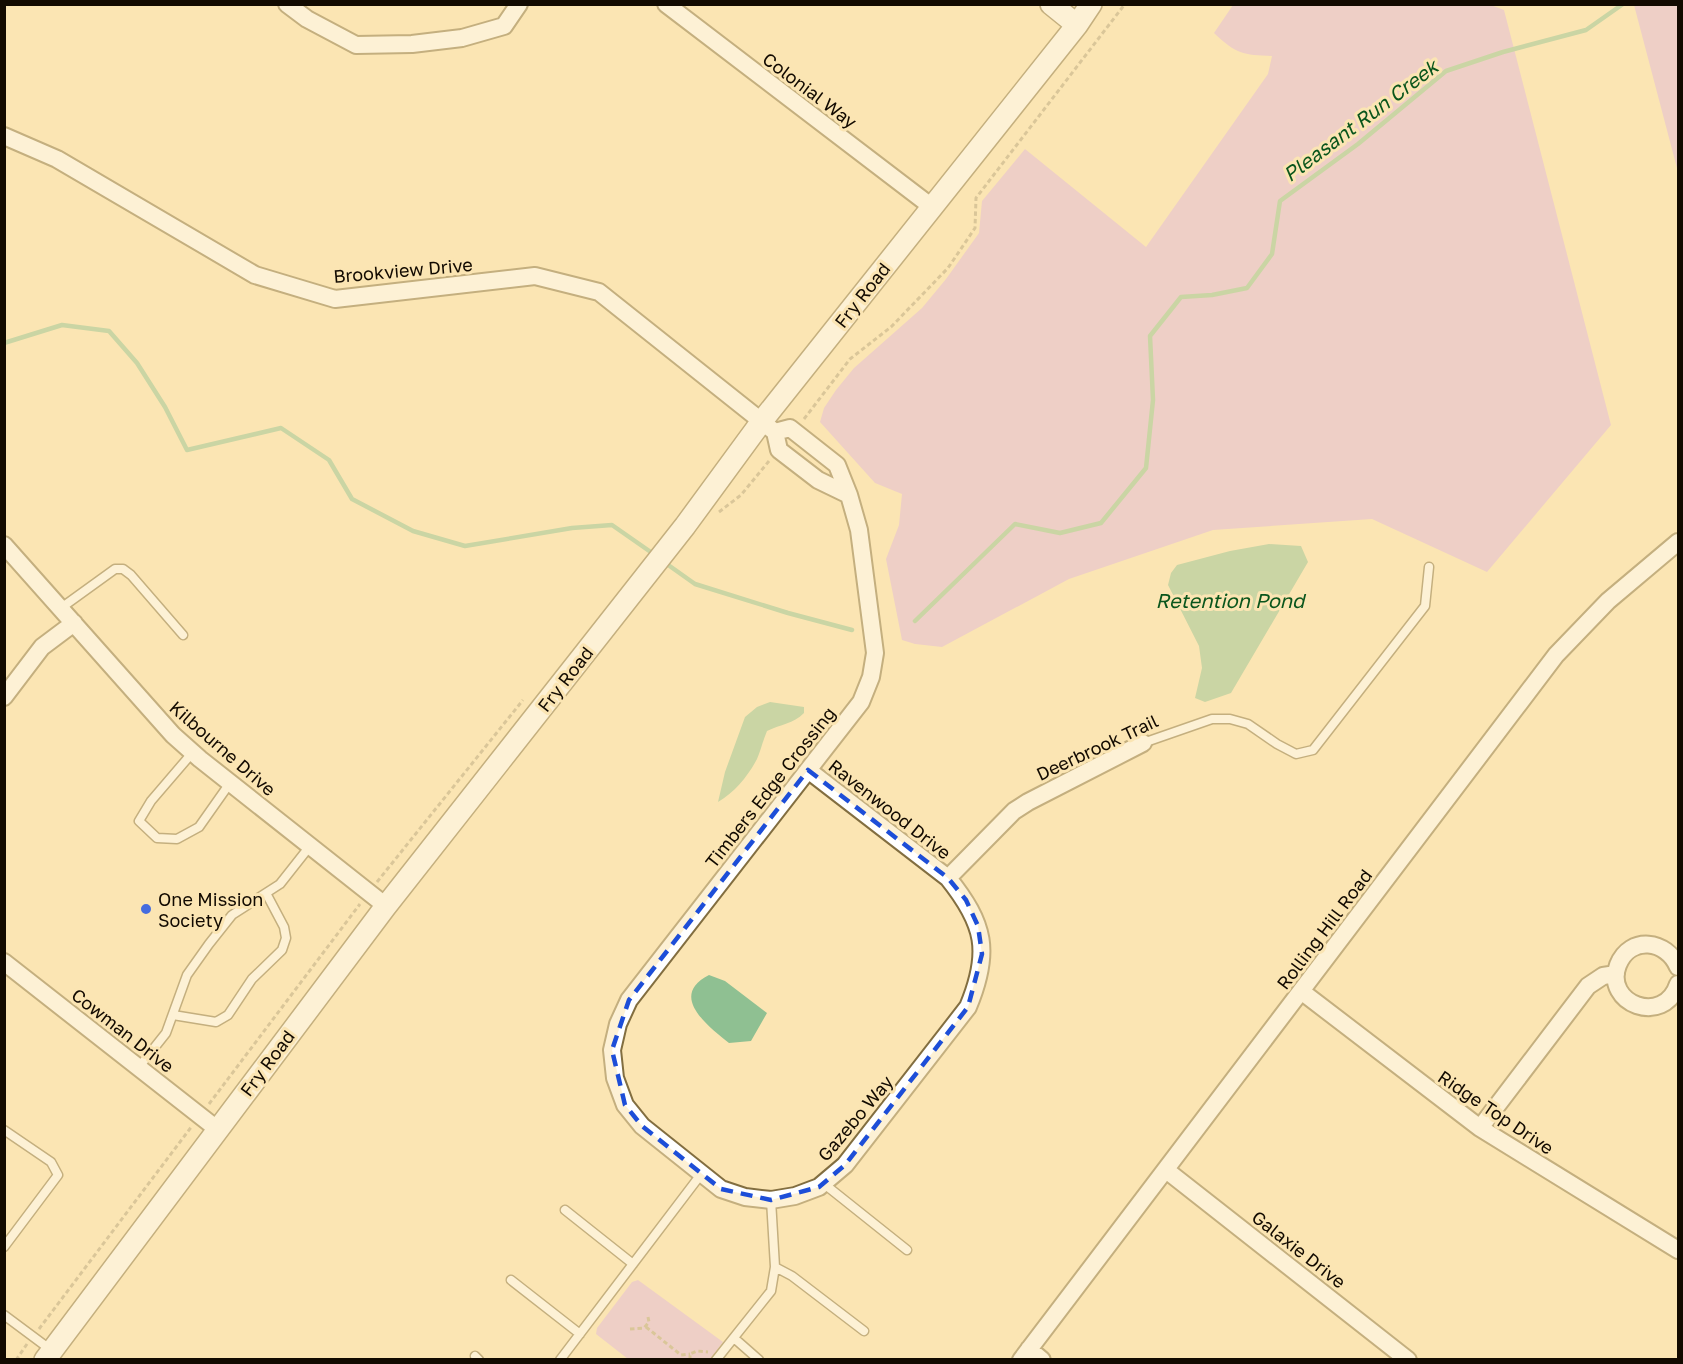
<svg xmlns="http://www.w3.org/2000/svg" width="1683" height="1364" font-family="'Golos Text',sans-serif">
	<style>
		.green { fill: #deb4dd }
		.water { fill: #8fc092 }
		.lines { fill: none; stroke-linecap: round; stroke-linejoin: round }
		.stream { stroke: #8fc092; stroke-width: 4.5 }
		.service-casing { stroke: #826e40; stroke-width: 11 }
		.minor-casing { stroke: #826e40; stroke-width: 20 }
		.tertiary-casing { stroke: #826e40; stroke-width: 24 }
		.path { stroke: #b2a17b; stroke-width: 3; stroke-dasharray: 4.5 3; stroke-linecap: butt }
		.service { stroke: #fff; stroke-width: 8 }
		.minor { stroke: #fff; stroke-width: 16 }
		.tertiary { stroke: #fff; stroke-width: 21 }
		.marked { fill: none; stroke: #1d4ed8; stroke-width: 4.5; stroke-dasharray: 12 8; stroke-linejoin: round }
		.poi-dot { fill: #456cdf; stroke: #fbe5b3; stroke-width: 2 }
		.labels { text-anchor: middle; dominant-baseline: central; stroke-width: 6; stroke-linejoin: round; paint-order: stroke }
		.street-label { font-size: 18px; fill: #120a00; stroke: #fbe5b3 }
		.poi-label { font-size: 18px; fill: #120a00; stroke: #fbe5b3; text-anchor: start }
		.water-label { font-size: 20px; font-style: italic; fill: #0a551c; stroke: #fbe5b3 }
	</style>
	<rect width="100%" height="100%" fill="#fbe5b3"/>
	<path class="green" d="M1488 4 1504 10 1611 425 1487 572 1372 519 1213 530 1069 579 942 647 915 644 902 640 886 559 899 525 902 494 875 483 820 422 824 408 836 390 854 368 922 308 946 279 979 233 982 201 1025 149 1146 247 1268 74 1272 56C1243 55 1236 54 1214 33L1233 5Z
		M1634 5H1678V173V172Z
		M638 1280 723 1342 710 1359H628L596 1334 597 1328 632 1282Z"/>
	<path class="water" d="M1269 544 1301 546 1308 562 1231 693 1205 702 1195 698 1202 668 1199 646 1168 585 1171 573 1177 565 1230 551Z
		M770 702 804 707V713C793 724 781 724 767 731 763 740 761 750 757 759 748 776 735 792 718 802L725 772 745 717 757 707Z
		M709 975 725 981 767 1013 751 1041 729 1043C708 1026 668 996 709 975Z"/>
	<g class="lines">
		<path class="stream" d="M4 343 62 325 109 331 137 363 165 407 187 450 281 428 329 460 352 499 413 531 465 546 572 528 612 525 655 555
			M664 562 695 584 788 613 852 630
			M915 621 1015 524 1060 533 1101 523 1146 468 1153 400 1150 336 1181 297 1212 295 1247 288 1272 254 1280 201 1358 144 1446 71 1503 52 1586 30 1623 4"/>
		<defs>
			<path id="service" d="M61 608 115 569H123L131 575 183 635
				M1143 743 1212 719H1230L1248 724 1277 744 1296 754 1313 750 1425 606 1429 567
				M193 752 151 801 139 821 157 838 177 839 199 827 230 783
				M173 1015 216 1022 228 1015 252 979 282 950 286 938 284 927 266 893
				M139 1067 166 1033 187 975 209 944 232 915 280 884 310 846
				M4 1130 51 1162 58 1175 4 1247
				M823 1183 907 1250
				M565 1210 633 1264
				M775 1267 792 1276 864 1331
				M511 1280 580 1334
				M4 1315 51 1350
				M734 1338 759 1360
				M475 1356 479 1360
				M560 1360 702 1173
				M716 1360 771 1291 775 1267 771 1200"/>
			<path id="minor" d="M287 4 307 19 356 45 412 44 462 38 504 26 519 4
				M666 4 932 207
				M4 136 57 159 255 275 335 299 535 276 599 292 775 432 779 450 818 480 849 495
				M775 432 790 428 837 465 849 495 859 530 875 653 871 677 861 702 629 1000 618 1024 612 1050 615 1078 625 1105 642 1126 721 1189 745 1197 771 1200 795 1196 819 1187 845 1165 968 1007C991 952 985 924 948 878L808 770
				M4 545 173 735 200 759 386 906
				M4 697 42 647 74 623
				M948 878 1014 811 1028 802 1143 743
				M4 962 217 1129
				M1678 967C1667 940 1630 935 1618 965 1603 1004 1664 1027 1678 984
				M1301 991 1480 1128 1678 1250
				M1480 1128 1588 986 1603 976 1616 974
				M1166 1170 1408 1360
				M1029 1349 1042 1360
				M1021 1360 1556 655 1608 601 1678 542"/>
			<path id="tertiary" d="M1051 4 1077 25
				M45 1360 386 906 685 526 762 421 1077 25 1091 4"/>
		</defs>
		<use href="#service" class="service-casing"/>
		<use href="#minor" class="minor-casing"/>
		<use href="#tertiary" class="tertiary-casing"/>
		<path class="path" d="M804 419 850 359 891 327 948 268 975 228 976 198 1125 4
			M719 512 741 495 769 461
			M377 882 523 700
			M209 1104 360 904
			M646 1327 681 1355 690 1354
			M39 1329 192 1126
			M630 1329 644 1328 649 1322 648 1317
			M16 1360 27 1344
			M690 1360V1354L697 1351 708 1352"/>
		<use href="#service" class="service"/>
		<use href="#minor" class="minor"/>
		<use href="#tertiary" class="tertiary"/>
	</g>
	<path d="M0 0H1683V1364H0ZM808 770 948 878 966 900 978 926 982 954 968 1007 845 1165 819 1187 771 1200 721 1189 642 1126 625 1105 612 1050 629 1000Z" fill="#fbe5b3" fill-opacity=".55" fill-rule="evenodd"/>
	<path class="marked" d="M808 770 948 878 966 900 978 926 982 954 968 1007 845 1165 819 1187 771 1200 721 1189 642 1126 625 1105 612 1050 629 1000Z"/>
	<circle class="poi-dot" cx="146" cy="909" r="6"/>
	<g class="labels">
		<g class="street-label">
			<text transform="translate(810 90) rotate(37)">Colonial Way</text>
			<text transform="translate(403 270) rotate(-5)">Brookview Drive</text>
			<text transform="translate(862 295) rotate(-52)">Fry Road</text>
			<text transform="translate(565 679) rotate(-52)">Fry Road</text>
			<text transform="translate(1097 747) rotate(-25)">Deerbrook Trail</text>
			<text transform="translate(223 748) rotate(41)">Kilbourne Drive</text>
			<text transform="translate(770 787) rotate(-52)">Timbers Edge Crossing</text>
			<text transform="translate(890 809) rotate(38)">Ravenwood Drive</text>
			<text transform="translate(1324 929) rotate(-53)">Rolling Hill Road</text>
			<text transform="translate(123 1030) rotate(38)">Cowman Drive</text>
			<text transform="translate(267 1063) rotate(-53)">Fry Road</text>
			<text transform="translate(1496 1112) rotate(34)">Ridge Top Drive</text>
			<text transform="translate(855 1118) rotate(-50)">Gazebo Way</text>
			<text transform="translate(1299 1249) rotate(38)">Galaxie Drive</text>
		</g>
		<g class="poi-label">
			<text x="158" y="899">One Mission<tspan x="158" dy="21">Society</tspan></text>
		</g>
		<g class="water-label">
			<text transform="translate(1360 120) rotate(-37)">Pleasant Run Creek</text>
			<text x="1230" y="600">Retention Pond</text>
		</g>
	</g>
	<rect width="1683" height="1364" fill="none" stroke="#120a00" stroke-width="12"/>
</svg>
